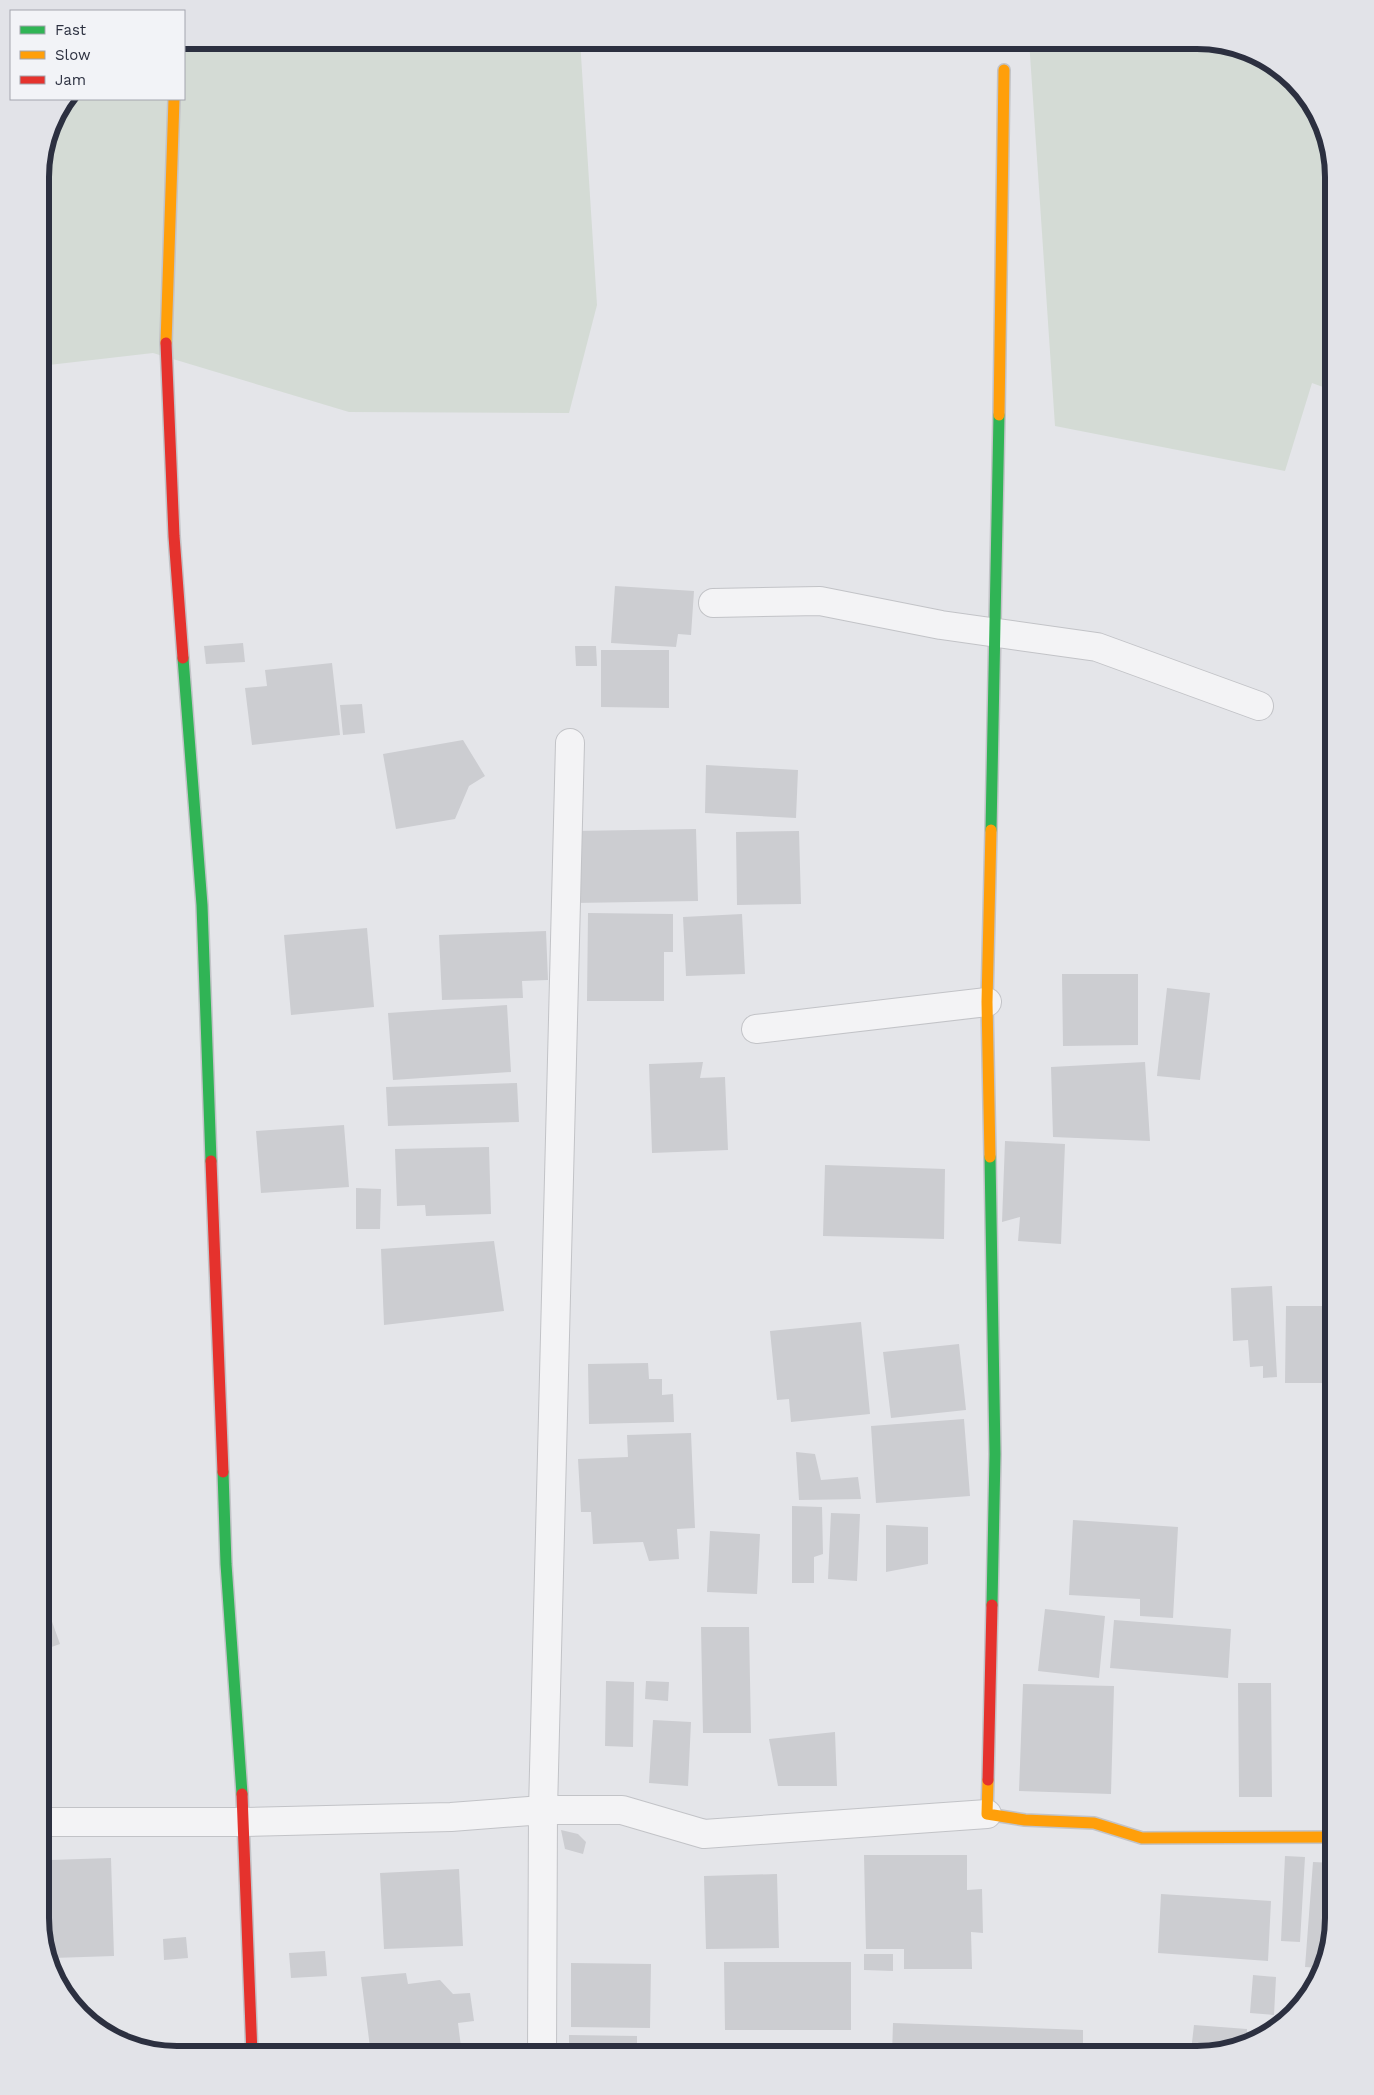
<svg xmlns="http://www.w3.org/2000/svg" width="1374" height="2095" font-family="'Work Sans',sans-serif">
	<style>
		.green { fill: #d4dbd5 }
		.building { fill: #cccdd1 }
		.lines { fill: none; stroke-linecap: round; stroke-linejoin: round }
		.street-casing { stroke: #c2c3c7; stroke-width: 30 }
		.fast-casing { stroke: #c2c3c7; stroke-width: 14 }
		.slow-casing { stroke: #c2c3c7; stroke-width: 14 }
		.jam-casing { stroke: #c2c3c7; stroke-width: 14 }
		.street { stroke: #f3f3f5; stroke-width: 28 }
		.fast { stroke: #30b455; stroke-width: 11 }
		.slow { stroke: #ff9f0a; stroke-width: 11 }
		.jam { stroke: #e5322d; stroke-width: 11 }
		.rim { fill: none; stroke: #2c3040; stroke-width: 6 }
	</style>
	<rect width="100%" height="100%" fill="#e4e5e9"/>
	<path class="green" d="M184 40H580L597 305 569 413 349 412 153 353 40 366V168L50 124 67 99H184Z
		M1029 40H1206L1266 58 1316 108 1334 176V391L1312 383 1285 471 1055 426Z"/>
	<path class="building" d="M615 586 694 591 691 635 678 634 676 647 611 643Z
		M243 643 245 662 206 664 204 646Z
		M575 646H596L597 666H576Z
		M601 650H669V708L601 707Z
		M332 663 340 735 252 745 245 688 267 686 265 670Z
		M362 704 365 733 343 735 340 705Z
		M463 740 485 776 469 786 455 819 396 829 383 754Z
		M706 765 798 770 796 818 705 813Z
		M696 829 698 901 574 903 573 831Z
		M799 831 801 904 737 905 736 832Z
		M588 913 673 914V952H664V1001H587Z
		M742 914 745 974 686 976 683 917Z
		M367 928 374 1007 291 1015 284 935Z
		M546 931 548 980 522 981 523 998 442 1000 439 935Z
		M1062 974H1138V1045L1063 1046Z
		M1167 988 1210 993 1200 1080 1157 1076Z
		M507 1005 511 1072 393 1080 388 1013Z
		M703 1062 700 1078 725 1077 728 1150 652 1153 649 1064Z
		M1145 1062 1150 1141 1053 1137 1051 1067Z
		M517 1083 519 1122 388 1126 386 1087Z
		M344 1125 349 1187 261 1193 256 1131Z
		M1005 1141 1065 1144 1061 1244 1018 1241 1020 1217 1002 1222Z
		M489 1147 491 1214 426 1216 425 1205 397 1206 395 1149Z
		M825 1165 945 1169 944 1239 823 1236Z
		M356 1188 381 1189 380 1229H356Z
		M494 1241 504 1311 384 1325 381 1249Z
		M1272 1286 1277 1377 1263 1378V1366L1250 1367 1248 1340 1233 1341 1231 1288Z
		M1286 1306H1334V1383H1285Z
		M861 1322 870 1414 791 1422 789 1399 777 1400 770 1331Z
		M959 1344 966 1410 891 1418 883 1352Z
		M648 1363 649 1379H662V1395L673 1394 674 1422 589 1424 588 1364Z
		M964 1419 970 1496 876 1503 871 1426Z
		M691 1433 695 1528 677 1529 679 1559 649 1561 643 1542 593 1544 591 1512H581L578 1459 628 1457 627 1435Z
		M796 1452 815 1454 821 1480 858 1477 861 1499 799 1500Z
		M792 1506 822 1507 823 1554 814 1557V1583H792Z
		M831 1513 860 1514 857 1581 828 1579Z
		M1073 1520 1178 1527 1173 1618 1140 1616V1599L1069 1595Z
		M886 1525 928 1527V1564L886 1572Z
		M710 1531 760 1534 757 1594 707 1592Z
		M40 1588 60 1644 40 1651Z
		M1045 1609 1105 1616 1099 1678 1038 1671Z
		M1114 1620 1231 1629 1228 1678 1110 1668Z
		M701 1627H749L751 1733H703Z
		M40 1659 44 1670 40 1672Z
		M606 1681 634 1682 633 1747 605 1746Z
		M646 1681 669 1682 668 1701 645 1699Z
		M1238 1683H1271L1272 1797H1239Z
		M1023 1684 1114 1686 1111 1794 1019 1791Z
		M653 1720 691 1722 688 1786 649 1783Z
		M835 1732 837 1786H778L769 1739Z
		M561 1830 578 1834 586 1842 583 1854 565 1849Z
		M864 1855H967V1890L982 1889 983 1933 971 1932 972 1969H904V1949H866Z
		M1285 1856 1305 1857 1300 1942 1281 1941Z
		M111 1858 114 1956 53 1958 50 1860Z
		M1313 1862 1334 1863V1919L1321 1968 1305 1967Z
		M459 1869 463 1946 384 1949 380 1873Z
		M777 1874 779 1948 706 1949 704 1876Z
		M1161 1894 1271 1901 1268 1961 1158 1953Z
		M186 1937 188 1958 164 1960 163 1939Z
		M325 1951 327 1976 291 1978 289 1953Z
		M864 1954H893V1971L864 1970Z
		M724 1962H851V2030H725Z
		M571 1963 651 1964 650 2028 571 2027Z
		M406 1973 408 1984 440 1980 453 1994 470 1993 474 2021 458 2023 462 2055H371L361 1977Z
		M1253 1975 1276 1977 1274 2015 1250 2013Z
		M1318 1976 1316 1987 1309 1993 1308 1977Z
		M893 2023 1083 2030V2055H892Z
		M1194 2025 1247 2029 1246 2042 1198 2055H1157L1158 2048 1191 2051Z
		M569 2035 637 2036V2055H569Z"/>
	<g class="lines">
		<defs>
			<path id="street" d="M713 603 820 601 941 625 1097 647 1259 706
				M756 1029 987 1002
				M40 1822H244L451 1817 543 1810H622L704 1834 987 1814
				M542 2055 543 1810 570 743"/>
			<path id="fast" d="M183 658 202 905 211 1161
				M991 830 999 415
				M990 1157 995 1454 992 1605
				M223 1472 226 1564 242 1794"/>
			<path id="slow" d="M166 343 174 99
				M999 415 1004 70
				M990 1157 987 1002 991 830
				M988 1780 987 1814 1025 1820 1094 1823 1142 1838 1334 1837"/>
			<path id="jam" d="M166 343 174 536 183 658
				M211 1161 223 1472
				M988 1780 992 1605
				M242 1794 252 2055"/>
		</defs>
		<use href="#street" class="street-casing"/>
		<use href="#fast" class="fast-casing"/>
		<use href="#slow" class="slow-casing"/>
		<use href="#jam" class="jam-casing"/>
		<use href="#street" class="street"/>
		<use href="#fast" class="fast"/>
		<use href="#slow" class="slow"/>
		<use href="#jam" class="jam"/>
	</g>
	<path d="M0 0H1374V2095H0ZM177 49H1197A128 128 0 0 1 1325 177V1918A128 128 0 0 1 1197 2046H177A128 128 0 0 1 49 1918V177A128 128 0 0 1 177 49Z" fill="#e2e3e8" fill-rule="evenodd"/>
	<path class="rim" d="M177 49H1197A128 128 0 0 1 1325 177V1918A128 128 0 0 1 1197 2046H177A128 128 0 0 1 49 1918V177A128 128 0 0 1 177 49Z"/>
	<rect x="10" y="10" width="175" height="90" fill="#f2f3f7" stroke="#a3a5ae"/>
	<rect x="20" y="26" width="25" height="8" fill="#30b455" stroke="#a3a5ae"/>
	<text x="55" y="35" font-size="15" fill="#2c3040">Fast</text>
	<rect x="20" y="51" width="25" height="8" fill="#ff9f0a" stroke="#a3a5ae"/>
	<text x="55" y="60" font-size="15" fill="#2c3040">Slow</text>
	<rect x="20" y="76" width="25" height="8" fill="#e5322d" stroke="#a3a5ae"/>
	<text x="55" y="85" font-size="15" fill="#2c3040">Jam</text>
</svg>
